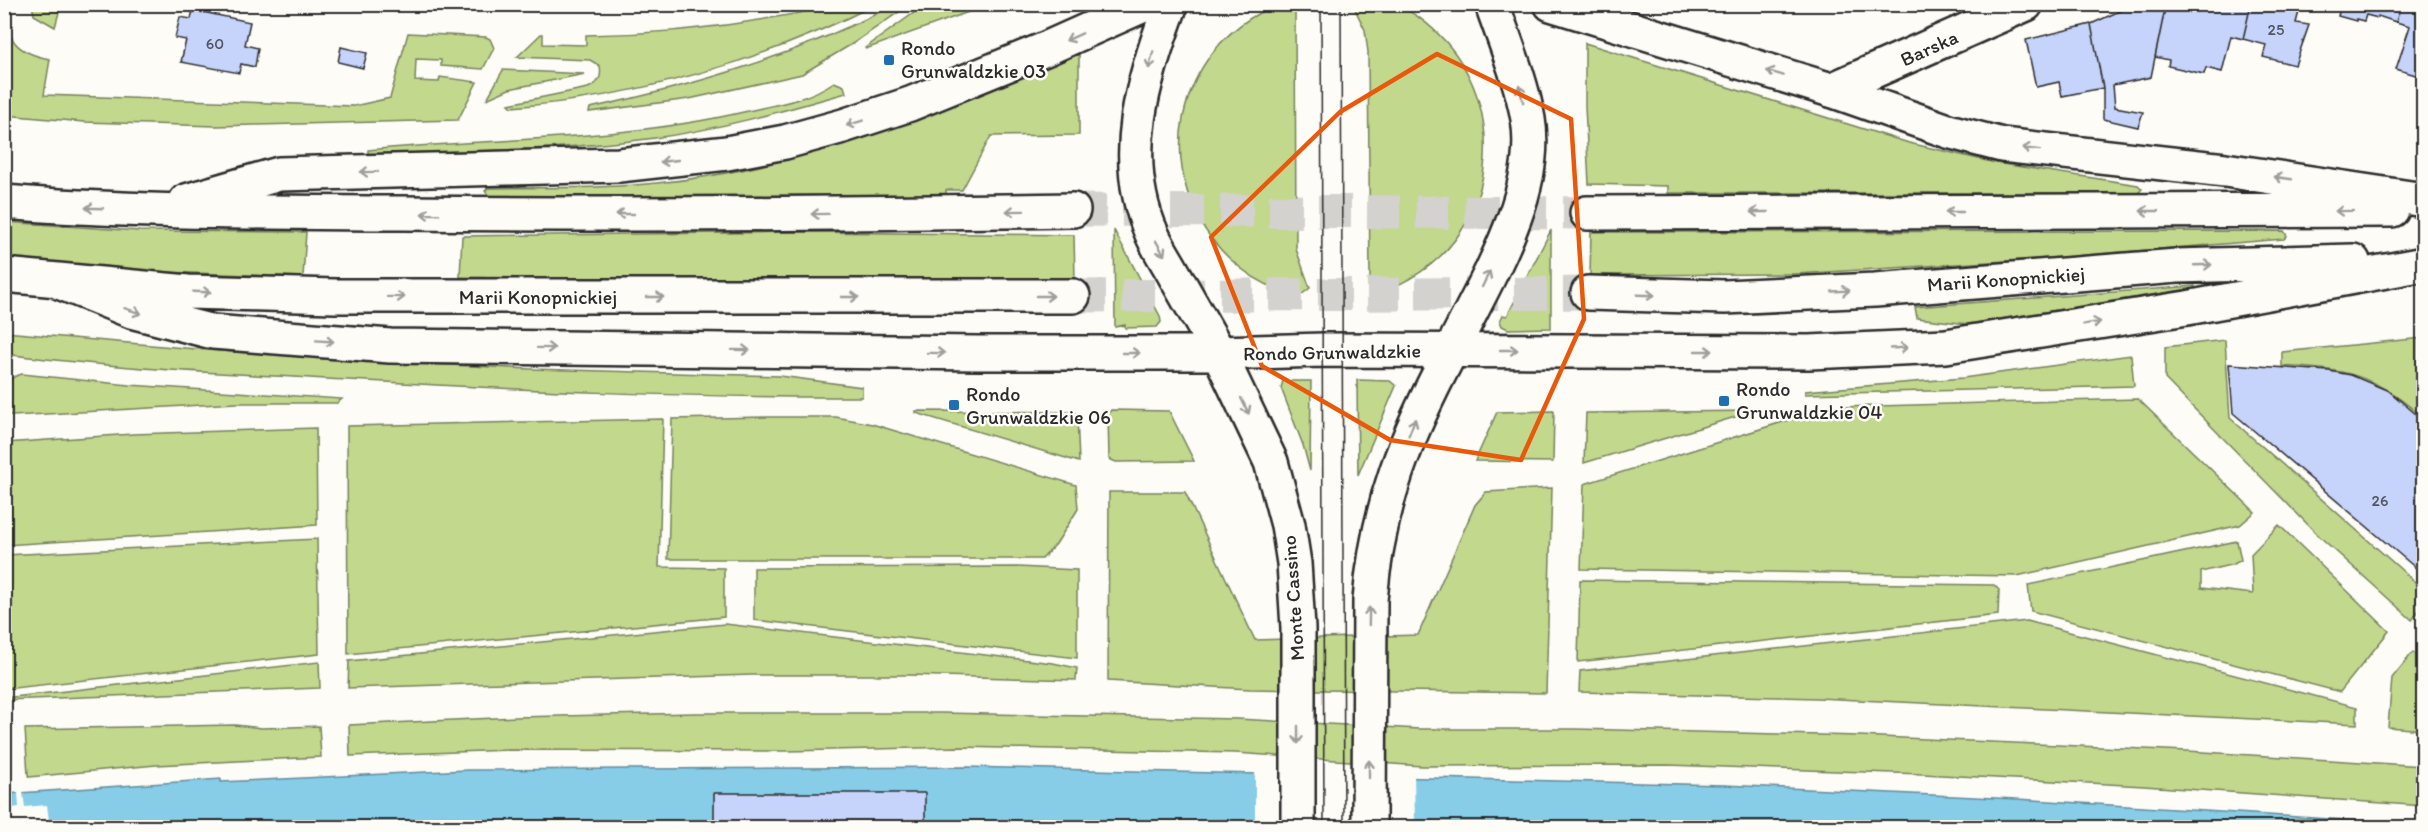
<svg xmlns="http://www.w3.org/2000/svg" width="2428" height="832" font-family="Itim,sans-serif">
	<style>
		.green { fill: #c2d88d; stroke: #76825c; stroke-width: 1.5 }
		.water { fill: #87cde8; stroke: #628c9c; stroke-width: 1.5 }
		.pier { fill: #fdfcf7 }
		.building { fill: #c6d3fa; stroke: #2b2b2b; stroke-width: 1.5 }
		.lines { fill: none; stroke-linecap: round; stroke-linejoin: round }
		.major-tunnel { stroke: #d3d2ce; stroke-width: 33; stroke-dasharray: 33 16; stroke-linecap: butt }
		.minor-casing { stroke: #2b2b2b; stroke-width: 38 }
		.major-casing { stroke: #2b2b2b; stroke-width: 38 }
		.minor { stroke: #fdfcf7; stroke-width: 33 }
		.major { stroke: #fdfcf7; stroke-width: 33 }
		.tram { stroke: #2b2b2b; stroke-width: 1.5 }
		.oneway { stroke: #9e9e9b }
		.marked { fill: none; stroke: #e8590c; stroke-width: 4.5; stroke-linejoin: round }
		.poi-dot { fill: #1f6fb2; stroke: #fdfcf7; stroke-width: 2 }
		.labels { text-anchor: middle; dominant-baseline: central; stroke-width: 5; stroke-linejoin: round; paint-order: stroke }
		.number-label { font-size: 16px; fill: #52555f }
		.poi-label { font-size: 20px; fill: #2b2b2b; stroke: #fdfcf7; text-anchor: start }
		.street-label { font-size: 20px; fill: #2b2b2b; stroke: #fdfcf7 }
	</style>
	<rect width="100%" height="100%" fill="#fdfcf7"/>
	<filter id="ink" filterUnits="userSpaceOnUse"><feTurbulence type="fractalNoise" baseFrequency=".0167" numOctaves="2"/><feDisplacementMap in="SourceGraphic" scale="12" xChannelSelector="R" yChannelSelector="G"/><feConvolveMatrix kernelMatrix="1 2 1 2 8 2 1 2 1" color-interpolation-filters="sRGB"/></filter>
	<g filter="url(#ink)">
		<path class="green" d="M896 4 909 5 852 44 802 74 689 99 589 112 590 108C696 85 798 55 896 4Z
			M4 5H12C2 39 17 53 50 59L44 95 354 106 390 98 408 33 486 37 490 39 494 48 483 69 441 66V60L416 59 415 81 439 82 440 77 477 82 458 120 216 126 84 122 5 115Z
			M32 5H61L55 27 34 15Z
			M837 5H874C765 61 634 98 512 107L509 104 588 88C599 83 602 78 600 66L590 60 517 57 541 34H543V44L586 45V35C672 34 754 24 837 5Z
			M925 5H988L866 49 865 48Z
			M1276 5H1294L1295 8 1296 249 1310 288 1301 295C1273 291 1249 277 1229 258 1147 180 1173 47 1276 5Z
			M1353 5C1365 4 1382 2 1394 5 1413 10 1433 28 1446 42 1509 114 1496 232 1409 279 1398 285 1387 292 1376 286L1373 279H1370L1368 52 1365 30Z
			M1585 43 1909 143 1996 163 2138 185 2142 189 2138 193H1668V186L1589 184 1585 106Z
			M1079 54V135L991 136 962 190H946V195L489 196 485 191 488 188C543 187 602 189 657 183 808 168 940 110 1079 54Z
			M503 70 585 74 509 89 487 99Z
			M834 82 844 86 846 93C783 111 720 129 655 138 560 151 464 151 368 154V150C497 138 621 141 748 111 779 104 808 100 834 82Z
			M5 222 139 231 306 232 303 277 135 271 5 259Z
			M1114 230 1160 316 1161 322 1157 327 1125 328V325L1115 327Z
			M1551 230V328L1508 329 1502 326 1500 321 1503 315 1507 316Z
			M2284 231 2287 236 2284 239 2038 259 1795 274 1590 275 1591 232Z
			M807 232 1074 235 1075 281 689 280 460 277 462 236Z
			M2195 286V288L1968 324 1917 318 1915 307Z
			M5 332 207 350 366 361 531 369 780 376 862 387V397C690 398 520 390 349 380 234 374 119 369 5 354Z
			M2423 338 2424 379 2420 415C2371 372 2345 370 2282 366V352Z
			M2225 340 2230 418 2423 589V605L2412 620 2319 536 2165 379V347Z
			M2131 355 2134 386 1805 394V391L1963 378Z
			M22 374 129 385 342 399 337 403H236L12 416 7 413C5 394 0 379 22 374Z
			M1357 380 1390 381 1396 386 1358 475Z
			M1283 381H1311L1310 471 1303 445 1281 388Z
			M2138 399 2255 512 2240 525 2017 576 1581 569 1584 484 1805 415 1841 407Z
			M1111 410 1169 411 1194 461 1116 462 1109 459 1108 414Z
			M916 411 1074 412 1077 415 1079 462 916 413Z
			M1554 411 1553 462 1475 461 1497 412Z
			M1755 411 1584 463 1586 413Z
			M766 417H836L872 424 1076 485 1078 509 1056 544 1042 559H668L672 419Z
			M663 419 659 567 724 568V617L348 654 347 426Z
			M316 428 317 525 5 545V443L133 434Z
			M1552 488 1546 693 1250 689 1108 681 1109 492H1185L1255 640 1418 635 1475 505 1486 492Z
			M2279 525 2389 631 2340 692 2031 611 2028 585 2237 541 2241 560 2234 564 2201 572V588L2253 594 2251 554Z
			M317 539 319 654 5 689V555Z
			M1018 567 1077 570V658L754 620V568Z
			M1580 580 1994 585 1999 590 1998 615 1578 662Z
			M2027 621 2357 707V724L1817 698 1579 692 1580 671Z
			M725 624 1053 663 1077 668 1076 680 909 675H752L348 688 349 661Z
			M2413 652 2423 659V730L2388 727 2392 678Z
			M319 662 320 688 5 700V698Z
			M695 713H941L1237 719 1420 729H1575L1859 736 2187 751 2423 766 2424 806 2144 786 1923 774 1668 765 1422 766 1236 753 959 747 788 751 509 750 350 756 349 725 516 717Z
			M235 725 262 728 319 726 321 757 156 765 29 777 28 775 25 729Z
			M5 730H8L11 778 5 779Z"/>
		<path class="water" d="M967 767 1724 785 2016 799 2424 825 2423 828H5V794L221 779V782L467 770Z"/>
		<path class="pier" d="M1255 770 1414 774 1415 827H1255Z
			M18 793H23L25 807 47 805 49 821 5 826V809L19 807Z"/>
		<path class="building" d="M2135 4H2166L2151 77 2113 85 2115 107 2143 112 2138 127 2103 119V88L2091 24Z
			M2166 4H2251L2243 39 2231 36 2222 72 2206 68 2204 74 2168 66 2169 60 2155 57Z
			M2251 4H2301L2296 23 2309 25 2295 65 2263 57 2266 45 2243 39Z
			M2341 4H2401L2396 22 2378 16V18L2366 15 2364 21 2356 19V21L2338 16Z
			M2401 4H2424L2422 77 2396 69 2410 26 2396 22Z
			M193 10 250 22 245 45 258 48 255 67 241 64 239 73 181 62 186 40 175 38 180 17 191 19Z
			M2091 24 2103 88 2062 96 2059 82 2036 87 2026 40Z
			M341 47 367 53 363 68 338 62Z
			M2229 364 2329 371 2351 375 2389 391 2424 421V575L2233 413Z
			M714 793H925V828H714Z"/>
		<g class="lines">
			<path class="major-tunnel" d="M1073 210 1587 213
				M1073 296 1588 293"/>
			<defs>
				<path id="minor" d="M1831 90 2026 4
					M1219 353 1271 462 1288 525 1294 563 1298 628V828
					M1369 828 1370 600C1378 503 1406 436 1451 351"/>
				<path id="major" d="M1171 4C1143 78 1118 158 1152 234 1158 248 1167 261 1174 274 1189 300 1204 327 1219 353
					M1551 4 1831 90 1948 131 2002 145 2225 170 2424 200
					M186 201 279 174 619 165 727 153 785 142 843 126 910 104 1043 50 1146 4
					M4 202C137 213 269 212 402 213 626 215 849 214 1073 210
					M1587 213 2392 210
					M4 275 188 292 335 296H1073
					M59 282 131 311 213 332 390 346 978 353H1219L1323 350 1809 352 1946 346 2187 308 2424 264
					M1588 293 1725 297 1875 290 2177 266 2353 261
					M1451 351C1483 285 1541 194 1528 119 1521 80 1505 42 1492 4"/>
			</defs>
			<use href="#minor" class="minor-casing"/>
			<use href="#major" class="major-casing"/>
			<use href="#minor" class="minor"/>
			<use href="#major" class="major"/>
			<path class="tram" d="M1321 4 1324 828
				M1341 4 1344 828"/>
		</g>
		<defs><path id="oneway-shaft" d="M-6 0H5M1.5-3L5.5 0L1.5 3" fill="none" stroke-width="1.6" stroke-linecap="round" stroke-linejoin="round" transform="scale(1.5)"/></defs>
		<g class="oneway">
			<use href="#oneway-shaft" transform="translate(1074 37) rotate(156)"/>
			<use href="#oneway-shaft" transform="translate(1151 60) rotate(105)"/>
			<use href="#oneway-shaft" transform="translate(1775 73) rotate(-163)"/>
			<use href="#oneway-shaft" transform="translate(1521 94) rotate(-105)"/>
			<use href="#oneway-shaft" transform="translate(855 123) rotate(163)"/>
			<use href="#oneway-shaft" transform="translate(2031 149) rotate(-173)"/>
			<use href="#oneway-shaft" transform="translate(669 161) rotate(174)"/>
			<use href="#oneway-shaft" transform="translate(369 172) rotate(179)"/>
			<use href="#oneway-shaft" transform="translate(2283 178) rotate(-172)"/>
			<use href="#oneway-shaft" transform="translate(94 208) rotate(-178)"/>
			<use href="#oneway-shaft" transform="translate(1015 211) rotate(179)"/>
			<use href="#oneway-shaft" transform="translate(2149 211) rotate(180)"/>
			<use href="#oneway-shaft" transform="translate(2344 211) rotate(179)"/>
			<use href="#oneway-shaft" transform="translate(1759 212) rotate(180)"/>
			<use href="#oneway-shaft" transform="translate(1954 212) rotate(180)"/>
			<use href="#oneway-shaft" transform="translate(430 214) rotate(-179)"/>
			<use href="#oneway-shaft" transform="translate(625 214) rotate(-180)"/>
			<use href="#oneway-shaft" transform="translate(820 214) rotate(179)"/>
			<use href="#oneway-shaft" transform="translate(1160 248) rotate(60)"/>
			<use href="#oneway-shaft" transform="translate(2203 265) rotate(-2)"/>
			<use href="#oneway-shaft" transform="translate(1486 279) rotate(-64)"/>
			<use href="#oneway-shaft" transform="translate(1841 291) rotate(-3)"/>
			<use href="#oneway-shaft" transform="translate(202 292) rotate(2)"/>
			<use href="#oneway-shaft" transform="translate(1646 295) rotate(2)"/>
			<use href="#oneway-shaft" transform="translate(1045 296)"/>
			<use href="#oneway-shaft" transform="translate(396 297) rotate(1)"/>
			<use href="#oneway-shaft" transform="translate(655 297)"/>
			<use href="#oneway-shaft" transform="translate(850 297)"/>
			<use href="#oneway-shaft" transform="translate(133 311) rotate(18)"/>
			<use href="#oneway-shaft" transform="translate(2092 323) rotate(-9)"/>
			<use href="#oneway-shaft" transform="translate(325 341) rotate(4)"/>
			<use href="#oneway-shaft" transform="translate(546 348) rotate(1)"/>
			<use href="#oneway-shaft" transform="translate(1899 348) rotate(-3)"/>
			<use href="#oneway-shaft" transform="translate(741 350) rotate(1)"/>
			<use href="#oneway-shaft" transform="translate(1509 350)"/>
			<use href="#oneway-shaft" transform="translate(1704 351)"/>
			<use href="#oneway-shaft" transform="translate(936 353) rotate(1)"/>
			<use href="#oneway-shaft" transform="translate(1131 353)"/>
			<use href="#oneway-shaft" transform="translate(1245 406) rotate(64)"/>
			<use href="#oneway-shaft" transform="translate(1412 427) rotate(-68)"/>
			<use href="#oneway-shaft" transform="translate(1369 616) rotate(-89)"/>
			<use href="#oneway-shaft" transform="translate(1298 735) rotate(90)"/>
			<use href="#oneway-shaft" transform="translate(1369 769) rotate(-90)"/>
		</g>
	</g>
	<path class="marked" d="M1437 54 1571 119 1584 319 1521 460 1390 440 1262 366 1211 237 1340 112Z"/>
	<g class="poi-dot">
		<rect x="883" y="54" width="12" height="12" rx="3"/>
		<rect x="1718" y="395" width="12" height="12" rx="3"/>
		<rect x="948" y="399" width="12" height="12" rx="3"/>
	</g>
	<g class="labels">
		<g class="number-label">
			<text x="2276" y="29">25</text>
			<text x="215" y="43">60</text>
			<text x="2380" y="500">26</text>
		</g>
		<g class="poi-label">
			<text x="901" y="48">Rondo<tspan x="901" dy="23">Grunwaldzkie 03</tspan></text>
			<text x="1736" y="389">Rondo<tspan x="1736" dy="23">Grunwaldzkie 04</tspan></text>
			<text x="966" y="394">Rondo<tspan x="966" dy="23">Grunwaldzkie 06</tspan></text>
		</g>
		<g class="street-label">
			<text transform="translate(1929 48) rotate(-24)">Barska</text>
			<text transform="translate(2006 279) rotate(-4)">Marii Konopnickiej</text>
			<text x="538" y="297">Marii Konopnickiej</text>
			<text transform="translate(1332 352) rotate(-1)">Rondo Grunwaldzkie</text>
			<text transform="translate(1293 598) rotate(-94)">Monte Cassino</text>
		</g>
	</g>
	<rect width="2428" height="832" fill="none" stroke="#fdfcf7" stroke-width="24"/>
	<rect x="12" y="12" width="2404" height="808" fill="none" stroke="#2b2b2b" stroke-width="2" filter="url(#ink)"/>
</svg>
